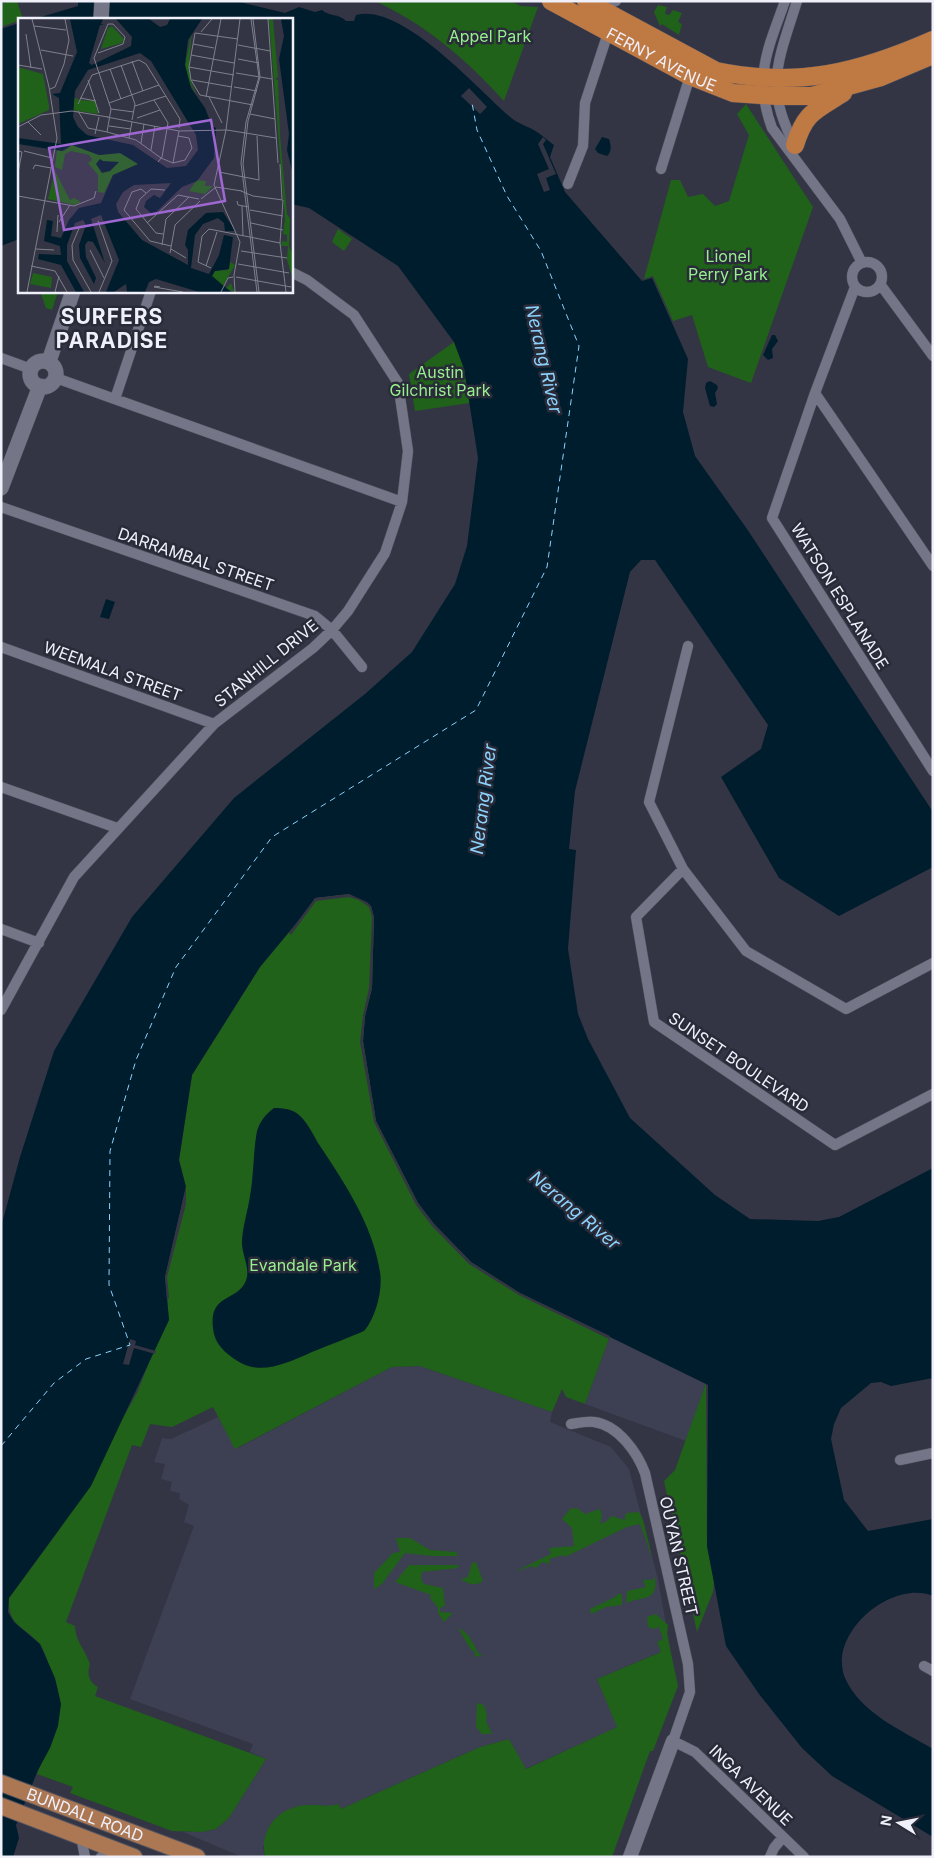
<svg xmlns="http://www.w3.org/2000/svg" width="934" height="1858" font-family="Inter,sans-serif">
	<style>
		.built { fill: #3d3f53 }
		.green { fill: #206219 }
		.water { fill: #001d2d }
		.pier { fill: #333544 }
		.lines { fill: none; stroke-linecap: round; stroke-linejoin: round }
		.ferry { stroke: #8bd3fd; stroke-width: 1; stroke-dasharray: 6 5; stroke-linecap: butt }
		.minor-casing { stroke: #525360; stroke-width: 11 }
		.tertiary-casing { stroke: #525360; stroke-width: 15 }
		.secondary-casing { stroke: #525360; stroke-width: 16 }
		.primary-casing { stroke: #525360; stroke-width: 18 }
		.trunk-casing { stroke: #525360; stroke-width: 19 }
		.minor { stroke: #747687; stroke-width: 10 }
		.tertiary { stroke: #747687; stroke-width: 14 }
		.secondary { stroke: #747687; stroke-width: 15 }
		.primary { stroke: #ac7853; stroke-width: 16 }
		.trunk { stroke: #bf7942; stroke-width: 18 }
		.labels { text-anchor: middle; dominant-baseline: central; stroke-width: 5; stroke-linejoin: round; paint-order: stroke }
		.park-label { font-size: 16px; fill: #98ef8e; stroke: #292b39 }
		.street-label { font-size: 16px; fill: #eff0fa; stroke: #292b39 }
		.water-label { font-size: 18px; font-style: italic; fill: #8bd3fd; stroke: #292b39 }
		.district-label { font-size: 21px; font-weight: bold; letter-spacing: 1px; fill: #eff0fa; stroke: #292b39 }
		.inset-river { fill: none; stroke: #001d2d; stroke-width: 2.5 }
		.inset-road { fill: none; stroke: #7e808d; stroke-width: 1 }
		.view { fill: #9e67d1; fill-opacity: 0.15; stroke: #9e67d1; stroke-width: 2.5 }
		.inset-edge { fill: none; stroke: #eff0fa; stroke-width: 2.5 }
	</style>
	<rect width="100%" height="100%" fill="#333544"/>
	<path class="built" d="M610 1336 706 1383 686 1441 585 1404Z
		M420 1366 552 1412 550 1422 611 1447 629 1469 658 1579 670 1648 597 1679 618 1727 525 1769 509 1739 480 1747 341 1809 339 1804 328 1807 309 1805 263 1847 265 1857H242L183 1832H202L216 1829 229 1818 266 1759 250 1752 253 1744 130 1699 194 1526 184 1522 189 1505 179 1499 180 1493 170 1491 172 1482 161 1479 165 1464 154 1462 162 1438 171 1439 218 1417 236 1449 392 1367Z"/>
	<path class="green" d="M9 1H17L23 19 1 27V4Z
		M375 1H510L521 6 538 7 504 101C466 59 426 25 375 1Z
		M658 5 667 7 665 14 669 15 673 10 682 13 678 22 682 24 679 35 662 24 660 26 654 12Z
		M746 104 813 207 751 383 708 367 692 315 673 321 653 276 644 279 671 180H680L688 197 703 194 715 206 729 201 749 135 737 114Z
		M338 229 352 239 344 251 332 242Z
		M40 291H58L52 310 46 308Z
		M454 342 463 364 470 403 415 411 409 374Z
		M349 894 371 906 471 1262 610 1336 585 1404 566 1397 562 1389 552 1412 420 1366 392 1367 235 1449 213 1407 172 1427 150 1424 141 1447 132 1445 66 1622 75 1626C76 1643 84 1647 90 1664 87 1673 88 1682 98 1687L95 1696 266 1759 229 1818 216 1829 202 1832 172 1831 70 1793 73 1787 37 1774C54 1733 71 1713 50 1668 47 1660 44 1649 39 1643 22 1625 8 1626 9 1598L59 1530 137 1393 154 1350 169 1320 165 1277 186 1187 179 1160 192 1075 260 967 309 908 315 898Z
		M706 1383 707 1546 714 1581 713 1592 697 1632 664 1481 675 1470Z
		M577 1508 585 1514 600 1509 602 1515 600 1524 607 1521 611 1516 625 1520V1515L627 1513 639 1512 643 1520 653 1560 640 1524 627 1527 565 1557 563 1555 549 1559 550 1564 542 1562 536 1568 532 1566 514 1572 551 1554 549 1548 574 1546 572 1528 562 1519 570 1509Z
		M396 1538H410L430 1550 456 1552 458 1556H432L405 1553 382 1584 374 1589V1573L393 1553 400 1552Z
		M476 1562 483 1581C476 1586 469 1585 461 1579L468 1577 472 1563Z
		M409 1565H458V1568L422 1572 421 1579 424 1584 443 1588 445 1606 440 1608V1612L453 1613 444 1622 438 1613V1608L430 1598 431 1595 395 1582Z
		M655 1577C659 1603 640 1596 626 1603L627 1591 646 1587 643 1581 645 1578V1580H652Z
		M617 1594H622V1605L606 1607 591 1614 590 1609 617 1596Z
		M656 1614 668 1625 667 1634 678 1686 653 1751H650L612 1857H265C259 1829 279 1806 308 1805 320 1805 328 1807 339 1804L341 1809 480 1747 509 1739 526 1769 617 1727 597 1679 661 1652 657 1642 663 1639 659 1627 653 1629 648 1627 647 1617Z
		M458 1628C469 1632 474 1645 478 1653L483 1655 475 1657V1652L471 1650Z
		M477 1703 484 1705 487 1715 486 1721 492 1734H482L476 1727Z"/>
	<path class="water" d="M78 1H236L285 13 299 7 315 12 322 10C330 17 338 13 346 21H354L356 15C401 2 478 89 509 116 515 122 524 125 532 129 540 133 547 140 554 145L550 157 565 192 642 281 652 278 688 359 683 412 695 456 747 529 933 812V867L839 916 779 878 721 777 761 749 768 725 655 560H641L630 572 575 791 569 849 576 850 568 949 578 1014 588 1039 630 1118 715 1195 750 1219 818 1221 839 1217 933 1168V1378L891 1386 881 1382 871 1383 841 1408 834 1424 831 1439 844 1500 868 1531 933 1519V1596C891 1579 827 1634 845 1678 860 1713 903 1731 933 1749V1837L832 1776 802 1748 759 1694 726 1646 707 1546 708 1385 520 1293 471 1262 434 1224 418 1203 376 1121 363 1041 365 1016 372 988 374 917 371 906 349 894 315 898 309 908 260 967 192 1075 179 1160 186 1187 165 1277 169 1320 91 1486 9 1598 8 1612 14 1622 40 1644 55 1678 61 1704 58 1726 50 1748 38 1770 16 1825 19 1838 13 1857H1V1227L20 1157 54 1051 132 917 234 798 365 694 412 652 455 584 467 546 478 458 464 369 454 342 398 266 309 208 291 204V19H34L78 6Z
		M19 23V239L1 246V29Z
		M602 137 609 139C611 145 612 152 607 156L598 153 595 149Z
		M772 335H775L778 341 772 349 773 358 768 360 763 355Z
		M710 381 717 385 718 388 715 393 717 404 714 407 710 406 705 388 706 383Z
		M106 599 115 602 109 619 100 617Z
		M274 1108C283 1108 293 1109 299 1115 307 1122 313 1134 318 1143 344 1182 373 1225 380 1272 383 1289 376 1316 365 1330 362 1333 318 1349 310 1353 289 1362 263 1375 241 1363 230 1357 217 1347 214 1334 205 1290 241 1304 247 1277 249 1264 241 1253 242 1240 243 1225 248 1210 250 1196 254 1175 253 1152 257 1131 260 1121 266 1114 274 1108Z"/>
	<path class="pier" d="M469 88 487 107 480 114 461 96Z
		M543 137 546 140 543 144 556 174 546 178 550 190 544 192 537 174 549 169 538 144Z
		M349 894 367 902 371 906 374 917 372 988 365 1016 363 1041 376 1121 418 1203 434 1224 471 1262 520 1293 610 1336 609 1339 519 1295 469 1264 432 1226 416 1205 374 1122 360 1042 363 1015 369 988 372 917 369 907 359 900 349 897 316 901 291 935 289 933 315 898Z
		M186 1186V1204L167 1277 169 1297 167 1301 165 1277Z
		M130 1339 136 1341 135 1345 156 1351 155 1354 134 1348 129 1365 123 1364Z"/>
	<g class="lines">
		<path class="ferry" d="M1 1446 54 1383 86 1359 130 1345 109 1285 110 1151 136 1060 176 967 272 837 476 710 547 567 579 346 541 251 507 196 477 130 472 103"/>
		<defs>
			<path id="minor" d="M785 1C768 49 753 77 772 128L840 219 862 263
				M600 8 616 1
				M795 145C763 88 779 59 797 1
				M661 169 690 76
				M568 184 583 146 585 103 608 33
				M852 277a15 15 0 1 1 30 0a15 15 0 1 1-30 0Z
				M291 272 307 280 354 315 398 383 408 451 402 502
				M880 284 933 356
				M855 287 815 393 772 518 933 771
				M1 358 31 369
				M815 393 933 566
				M115 399 151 291
				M1 507 315 616 332 630 362 667
				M688 646 649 802 683 869 746 951 846 1009 933 963
				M1 647 214 724
				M1 787 117 828
				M683 869 636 917 654 1022 835 1145 933 1094
				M1 929 39 943
				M1 1010 74 877 214 724 313 648 332 630 348 611 385 553 402 502 56 378
				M571 1424C578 1423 587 1421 594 1422 618 1425 637 1452 645 1473L688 1664 690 1692 673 1741 695 1752 804 1857
				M900 1460 933 1453
				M924 1666 933 1671
				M81 1837 85 1857
				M101 1857 112 1848
				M770 1857 774 1848 783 1837"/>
			<path id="tertiary" d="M630 1857 673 1741"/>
			<path id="secondary" d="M101 19 102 1
				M30 374a13 13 0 1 1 26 0a13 13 0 1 1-26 0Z
				M49 361 73 291
				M1 488 40 386"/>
			<g id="primary">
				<path id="s1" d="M1 1783 197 1857"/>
				<path d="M1 1806 134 1857"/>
			</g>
			<g id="trunk">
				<path id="s2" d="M551 1 690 76 733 93 777 96H812L881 77 933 55"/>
				<path d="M586 1 716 71C797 88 858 73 933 40"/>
				<path d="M795 145C805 112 815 111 843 93"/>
			</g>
		</defs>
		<use href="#minor" class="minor-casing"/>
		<use href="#tertiary" class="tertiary-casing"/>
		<use href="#secondary" class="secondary-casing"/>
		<use href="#primary" class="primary-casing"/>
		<use href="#trunk" class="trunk-casing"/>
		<use href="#minor" class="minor"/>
		<use href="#tertiary" class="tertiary"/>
		<use href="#secondary" class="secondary"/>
		<use href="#primary" class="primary"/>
		<use href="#trunk" class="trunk"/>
	</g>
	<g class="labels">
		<g class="park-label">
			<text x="490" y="36">Appel Park</text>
			<text x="728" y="256">Lionel<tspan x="728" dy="18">Perry Park</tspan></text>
			<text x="440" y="372">Austin<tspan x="440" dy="18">Gilchrist Park</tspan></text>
			<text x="303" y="1265">Evandale Park</text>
		</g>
		<g class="street-label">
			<text stroke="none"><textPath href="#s2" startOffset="125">FERNY AVENUE</textPath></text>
			<text transform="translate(196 559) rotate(19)">DARRAMBAL STREET</text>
			<text transform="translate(840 596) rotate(58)">WATSON ESPLANADE</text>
			<text transform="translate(266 663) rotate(-39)">STANHILL DRIVE</text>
			<text transform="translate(113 671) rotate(20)">WEEMALA STREET</text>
			<text transform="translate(739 1062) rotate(34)">SUNSET BOULEVARD</text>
			<text transform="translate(679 1556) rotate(77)">OUYAN STREET</text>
			<text transform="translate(751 1785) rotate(44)">INGA AVENUE</text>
			<text stroke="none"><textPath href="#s1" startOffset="90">BUNDALL ROAD</textPath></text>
		</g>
		<g class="water-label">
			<text transform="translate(544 359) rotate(77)">Nerang River</text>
			<text transform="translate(483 799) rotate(-83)">Nerang River</text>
			<text transform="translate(575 1210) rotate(40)">Nerang River</text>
		</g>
		<g class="district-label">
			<text x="112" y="316">SURFERS<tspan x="112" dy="24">PARADISE</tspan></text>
		</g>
	</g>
	<g transform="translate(18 18)">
		<rect width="275" height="275" fill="#333544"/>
		<path d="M251 1H255L260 59 257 61 260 62 262 117 269 196 272 201 271 228 275 238V262L269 242 270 228H263L264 223 269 224V217L265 216 267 201ZM94 8 106 21 104 25 83 31 90 10ZM174 13 171 45 173 64 180 79 171 64 167 47ZM0 49 25 56 31 88V92L0 106ZM56 80 61 81 59 86 62 82 77 83 80 96 54 92ZM54 127 81 137 102 135 120 143V148L95 157 86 175 80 174V157L70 145 74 142 71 137 53 133 47 136 44 152 37 149 39 132 46 133ZM37 153 52 182 56 180 63 184 57 187 30 181ZM179 162 188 163 187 168H195L187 176 171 173ZM212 244 217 247 205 268 208 270 213 265 216 274 207 270 194 258 197 253 210 252ZM15 255 34 259 33 270 12 266Z" fill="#206219"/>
		<path d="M52 1H85L83 6 86 7H82L71 45 74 47 113 28 114 19 98 1H131L142 9 149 7 152 1H184L170 22 167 47 173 70 187 90 194 108 198 110 196 140 179 163 164 169 135 197 126 189 128 183 136 177 142 180 153 165 116 167 105 174 98 186 100 194 124 222 170 247V232L167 227 170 212 188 195 205 194 217 213H207L206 205 200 200 185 206 177 217 173 250 191 256 201 237 206 217 215 219 211 251 197 253 194 258 213 274H181L138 261 131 264 127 274H109L108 266 96 274H88L101 242 83 197 73 201 87 245 75 224 70 223 67 227 68 239 78 260 76 266 62 240 61 227 68 207 65 202 57 205 49 227V243L66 274H58L43 247 20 241 21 236 43 237 42 228 26 223 29 202 35 203 33 218 43 220 51 202 61 190 83 185 95 157 120 146 102 135 81 137 54 127 44 133 0 126V120L43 126 41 80 34 76 42 75 59 34ZM122 35 133 43 178 117 180 132 168 148 149 150 115 127 69 117 60 109 55 99 57 73 70 52ZM263 1H275V157L269 132 271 116 261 41 266 18ZM82 141 85 143 101 144 92 153 84 155 78 146Z" fill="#001d2d" fill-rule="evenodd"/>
		<path class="inset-river" d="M47 91 63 44 71 1M47 95 53 116 78 134 94 129 111 132 124 138 138 154 152 158H172L191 145"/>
		<path class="inset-road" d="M233 1 241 59 228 104 223 145 239 274M235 1 242 59 230 103 225 146 241 274M250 1 260 145M16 8 48 12M183 14 194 1M8 16 13 50M220 21 177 15 171 49 173 62 182 77 235 87M175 26 196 30M220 27 252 33M23 32 55 38M80 35 105 26M173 37 216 45M220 41 241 45M114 43 125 73M0 47 24 51M103 47 117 86 114 102M171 49 216 57M92 51 103 81M218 55 254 61M70 62 81 95M174 62 214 69M216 69 239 73M32 71 37 69 46 46 51 22 47 1M188 79 203 1M191 79 204 105M62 80 78 83M136 82 150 105 144 139 140 144M91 85 141 67M60 86 74 57 121 42 128 46 162 101 161 110M117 88 148 78M93 91 116 94M60 93 70 110 89 114 93 91 76 40 90 6H95L107 19 105 26M232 96 257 101M89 99 161 113 209 112M119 100 142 92M10 104 23 117M91 108 113 111M0 109 23 97 54 93 90 99M209 112 258 120M89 114 118 122 143 140 155 145 161 113M77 116 81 99M111 120 114 104M123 125 126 106M133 132 137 108M0 133 4 134 0 155M6 133 34 140M155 145 167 142 174 130 171 120 160 118M262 146 264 181M15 151 17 147 33 150M201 154 241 162 239 118M223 173 235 178 265 182 262 225 268 274M128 175 123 171 114 174 106 192 132 223 153 228M0 178 56 188 76 180 78 173M183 181 198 169 224 173M219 183 220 187 231 189M224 188 225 218M232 192 265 198M80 203 94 243 81 274M41 204 52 187M129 205 160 177 181 181M233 205 265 212M62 208 54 227 55 242 73 274M39 214 40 197M145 216 138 215 118 191 122 181 133 171 147 172M144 227 148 201 171 179M18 231 36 232M153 231 168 240M72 232 86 260M223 233 269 240M152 235 157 207 182 183M220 246 271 255M13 248 37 253 49 274M188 248 199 214M193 250 180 244 184 218 191 211 262 225M218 259 273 269M142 269 137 268 136 269 165 274M9 274 39 120 31 69 14 1M37 274 41 258M203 274 210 260 215 259M217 274 216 257 222 224 196 167 208 112 222 1"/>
		<path class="view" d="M193 102 207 183 46 212 31 130Z"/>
		<rect width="275" height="275" class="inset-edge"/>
	</g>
	<rect width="934" height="1858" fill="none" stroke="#eff0fa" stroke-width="5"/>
	<g transform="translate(899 1823) rotate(280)" stroke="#292b39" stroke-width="4" paint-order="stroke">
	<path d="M0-4L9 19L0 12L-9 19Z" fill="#eff0fa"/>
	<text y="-8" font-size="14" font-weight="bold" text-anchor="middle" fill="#eff0fa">N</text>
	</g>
</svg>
